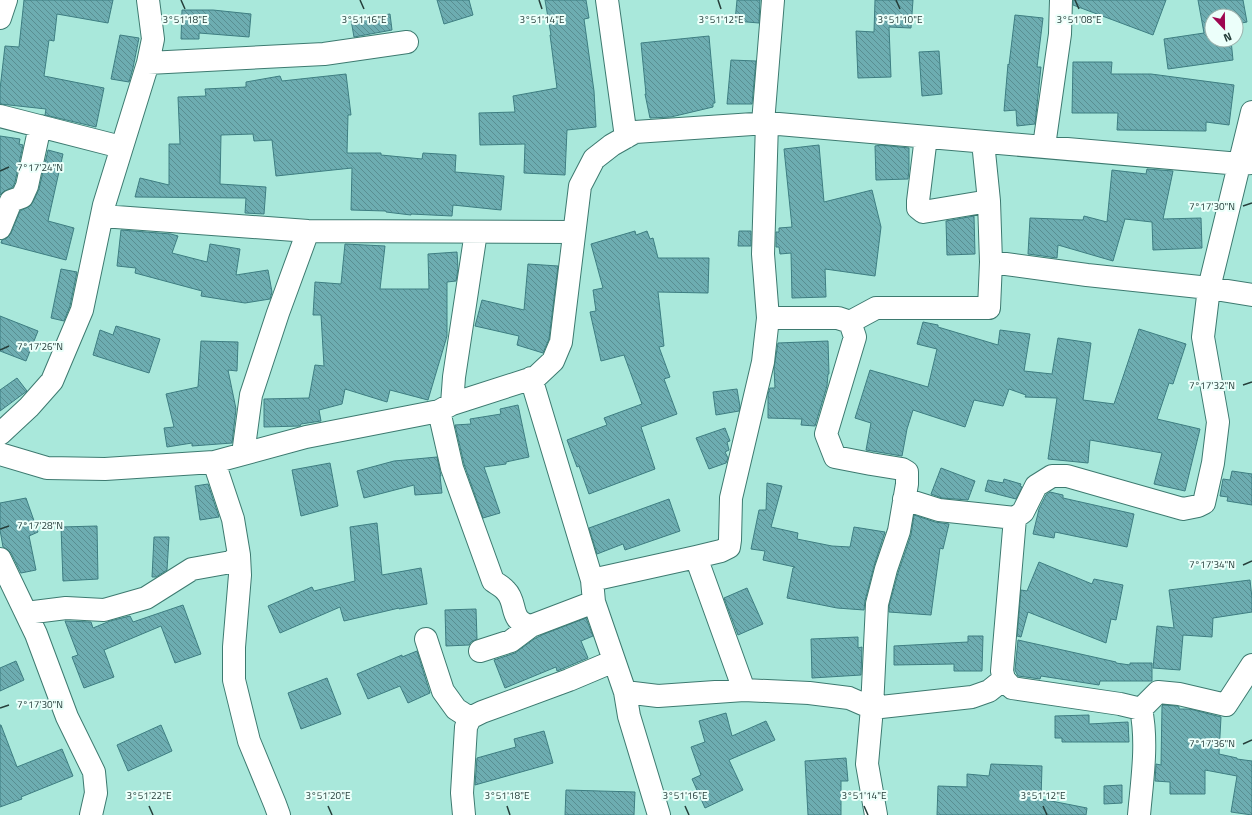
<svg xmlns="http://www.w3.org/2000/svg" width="1252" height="815" font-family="'Titillium Web',sans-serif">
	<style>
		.building { fill: url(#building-back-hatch); stroke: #3e7e82 }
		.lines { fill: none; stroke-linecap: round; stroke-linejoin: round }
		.street-casing { stroke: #3d7a70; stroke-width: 24 }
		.street { stroke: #fff; stroke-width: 22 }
		.ticks { fill: none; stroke: #253e3a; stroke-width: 1.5 }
		.ticks-label { font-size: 10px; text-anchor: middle; fill: #253e3a; stroke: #ecfffa; stroke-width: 4; stroke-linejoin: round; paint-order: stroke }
	</style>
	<defs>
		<pattern id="building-back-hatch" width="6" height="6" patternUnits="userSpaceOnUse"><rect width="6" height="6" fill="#6dadb1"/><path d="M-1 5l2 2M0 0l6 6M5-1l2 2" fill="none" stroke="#598e91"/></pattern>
	</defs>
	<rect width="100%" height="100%" fill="#a9e8db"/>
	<path class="building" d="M24 0H113L108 23 57 14 54 41 49 40 44 76 104 88 96 127 45 115 46 109 0 104V89L5 46 19 47Z
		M437 0H469L473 15 444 24Z
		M545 0H586L589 18 584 19 594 91 596 127 567 130 565 175 524 173 525 144 480 145 479 113 515 112 513 96 557 88 550 35H551Z
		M737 0H760L759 23 735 21Z
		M875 0H913L911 28 889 27 891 77 858 78 856 31 874 32Z
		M1073 0H1166L1153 35 1073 5Z
		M1198 0H1243L1247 22 1236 24V16H1212V40H1231L1233 60 1168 69 1164 39 1204 33Z
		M182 10H213L251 14 249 37 199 33V39H181Z
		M390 14 392 30 354 37 351 20Z
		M1015 15 1043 18 1037 67H1041L1035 124 1017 126 1016 110 1004 111 1008 64 1009 65Z
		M120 35 139 38 133 68 129 82 111 79Z
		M709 36 715 103H713V107L671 117 650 118 645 94H646L641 43Z
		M939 51 942 94 922 96 919 52Z
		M731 60 756 61 752 104H727Z
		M1073 62H1112L1111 74H1151L1234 85 1229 125 1206 122V131L1117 130 1118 113H1072Z
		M346 74 351 115H348L347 153H381V155L422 159 423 153 456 155 455 172 504 176 501 210 453 205 452 216 411 214V215L386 212V211L351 210 352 168 276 176 272 140 254 141 253 134 221 135 220 184 266 187 264 214 245 213 246 198 135 197 140 178 169 185V144H180L178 97 206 96 205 89 246 87V82L280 76 282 81Z
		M0 136 20 139 19 144 23 145 15 182 13 187 3 192 0 195Z
		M819 145 824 202 872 190 881 227 875 276 825 269 826 297 792 298 791 253 780 254 779 247H776V232H779V228L792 227 784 149Z
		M881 145 909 148V169L908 179 876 180 875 146Z
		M48 150 63 154 48 221 74 228 66 260 1 243 2 240 7 238 11 233 20 211 30 206 33 202 39 189Z
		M1147 169 1173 171 1163 219 1201 218 1202 248 1153 250 1152 222 1125 219 1113 261 1058 245 1057 258 1028 254 1030 218 1083 220 1084 216 1107 222 1112 170 1146 174Z
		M974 216 975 254 947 255 946 221Z
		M121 230 171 234 178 236 172 253 207 262 210 244 240 249 236 275 268 270 272 292 270 299 245 303 201 296 202 291 135 273 136 268 117 266Z
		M635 231 636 235 647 231 650 239 653 238 658 258H709L708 293 658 292 664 346 659 347 670 377 664 379 677 414 641 427 655 469 589 494 579 466 577 467 567 440 607 425 604 418 642 404 624 355 601 361 590 312 596 311 593 290 603 288 591 244Z
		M739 231H751V246H738Z
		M345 244 385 246 380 289H429L428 254 457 252 458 269 456 281 447 282V336L428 400 390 390 387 402 345 389 342 404 319 410 321 421 301 424 300 426 264 427V399L309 398 315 365 324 366 321 315H313L315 282 341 284Z
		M528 264 558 266 549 339 543 353 517 345 519 336 475 326 482 300 524 310Z
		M61 269 77 272 70 306 64 321 51 318Z
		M0 316 38 331 26 361 0 351Z
		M923 322 938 325V327L998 345 1000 330 1030 334 1024 371 1052 374 1058 338 1091 343 1083 400 1114 404 1139 329 1186 344 1173 384 1169 383 1157 419 1200 429 1185 491 1154 484 1162 453 1090 440 1088 463 1048 459 1057 398 1025 397 1026 395 1009 389 1003 406 974 400 965 427 913 410 907 429 902 456 866 450 871 423 855 418 870 370 928 387 937 349 917 344Z
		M116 326 160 339 149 373 93 355 100 330 113 335Z
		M201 341 238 342 237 371 228 370 236 409 232 443 192 446V443L167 447 164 428 174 427 166 394 198 387Z
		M828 341 829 374H828L827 386 815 426 801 425 802 419 768 418V394L770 388H775L774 368 778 343Z
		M17 378 27 391 0 411V390Z
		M737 389 740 407 739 411 716 415 713 392Z
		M518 405 529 457 506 462V464L484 467 500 513 483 518 464 464 455 425 471 424 470 419 501 414 500 409Z
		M725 428 730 441 727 442 729 450 725 452 728 458 726 463 709 469 696 438Z
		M437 457 441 476H440L442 493 415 495 414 485 364 498 357 471 394 461Z
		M330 463 338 506 301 516 292 470Z
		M941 468 975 481 968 500 942 498 931 494Z
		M1232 471 1252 474V505L1227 501 1228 497 1220 496 1223 479 1230 480Z
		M1004 479 1021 484 1020 486 1022 487 1016 499 985 491 988 480 1003 483Z
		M767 483 782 486 771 527 798 533 797 539 832 546 850 547 854 527 885 532 874 566 865 601 864 610 837 608 787 598 793 568 795 567 763 560 765 551 751 549 759 510H766Z
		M208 484 219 517 200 520 195 486Z
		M1050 492 1063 495V498L1134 514 1127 547 1055 532 1054 538 1033 534 1039 509 1046 495Z
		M26 498 38 532 29 536 36 570 21 573 11 553 7 549 3 547 0 530V503Z
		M669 499 680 531 625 550 623 544 597 554 589 528Z
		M914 515 935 522 949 524 943 549 940 548 931 615 889 612V606L898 573 911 535Z
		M377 523 382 575 421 568 427 604 399 609V608L344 621 340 607 280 633 268 606 312 587 314 591 355 581 350 527Z
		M97 526 98 579 63 581 61 527Z
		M154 537H169L167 570 156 577H152Z
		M1039 562 1092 584 1094 579 1123 585 1116 620 1111 619 1106 643 1028 612 1021 637 1017 636 1021 590 1027 591Z
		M1250 580 1252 598V612L1213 618 1212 637 1183 635 1180 670 1153 668 1157 626 1174 628 1169 590Z
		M747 588 763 624 738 635 724 598Z
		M183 605 201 654 175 663 161 626 104 650 114 677 84 688 72 657 78 655 65 621 91 622 93 628 110 621 130 616 133 622Z
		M476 609 477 639 471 642 469 645 446 646 445 610Z
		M586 618 593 636 581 641 588 658 557 671 556 667 505 688 494 660 515 653 534 639 544 634Z
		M968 636H983L982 671H954V664L894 665V646L968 642Z
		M858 637V648L862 647 861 675 812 678 811 639Z
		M1018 640 1116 662V663L1130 665V663H1152V681H1100L1099 685 1041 676 1040 679 1018 676 1015 670Z
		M417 651 430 693 408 703 400 686 368 699 357 674 402 655V657Z
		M16 661 24 680 0 691V668Z
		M327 678 341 714 301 729 288 693Z
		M1163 705 1177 706 1179 707V709H1190L1221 717 1219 754 1237 758V759L1252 761V815L1231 812 1237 776 1205 770V794H1170V782L1155 781 1156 764 1161 765 1162 706Z
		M726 713 732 736 766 721 775 740 729 760 743 790 705 808 692 779 701 775 691 747 705 742 699 721Z
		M1089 715V724L1128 722 1129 742H1062V738H1055V716Z
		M0 725H1L17 767 62 749 73 776 21 797 22 799 0 807Z
		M161 725 172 751 128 771 117 745Z
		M544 731 553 763 475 785 477 758 516 747 514 739Z
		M846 758 848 781H841V815H808L805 761Z
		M991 764 1042 766 1041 799 1087 808 1086 815H937L938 786 967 787V774L989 776Z
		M1122 785V803L1104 804V786Z
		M566 790 635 792 634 815H565Z"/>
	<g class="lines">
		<defs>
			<path id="street" d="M607 0 626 137
				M0 18 6 0
				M148 63 324 54 407 42
				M1252 112 1209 288 1203 337 1218 422 1213 463 1204 503 1198 506 1183 509 1067 476H1052L1036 486 1023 512 1015 518 1002 671 1004 679 1012 688 1120 704 1141 709 1158 692 1179 694 1226 705 1252 665
				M0 116 121 147
				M763 123 773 0
				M926 137 918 201V208L923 212 989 201
				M1044 146 1060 34 1061 0
				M102 216 308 231 574 232
				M0 228 11 201 22 197 27 186 40 126
				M991 262 1087 275 1209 288 1252 295
				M768 318H838L850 322 855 337 826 434 835 457 871 464 902 469 907 472V484L899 531 886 569 877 604 872 708 867 764 876 815
				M850 322 876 308H989L991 262 989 201 983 142
				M531 378 592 580 594 602 625 692 629 716 659 815
				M452 404 454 377 476 232
				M439 411 452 468 493 581C497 584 503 587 506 591 518 603 508 621 531 626
				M0 434 29 407 52 381 82 310 104 205 148 63 153 39 148 0
				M0 454 47 468 105 469 214 462 306 437 439 411 452 404 536 377 553 361 561 342 580 186 594 159 612 145 635 132 767 123 1240 164 1252 163
				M243 454 251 395 278 313 308 231
				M214 462 233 519 239 555 240 575 234 647V680L249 741 275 804 279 815
				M904 499 939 510 1015 518
				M696 557 744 690
				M0 559 36 634 67 717 94 772 96 793 91 815
				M592 580 696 557 721 551 729 547 730 540 731 498 763 362 768 318 763 254 767 123
				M26 613 66 608 104 610 146 598 192 569 231 562 239 555
				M426 639 443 691 456 709 470 718
				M480 651 511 641 531 626 594 602
				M625 692 658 696 744 690 809 693 849 698 872 708 972 697 989 691 1004 679
				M464 815 462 793 466 727 470 718 482 712 569 680 614 661
				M1139 815C1142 781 1148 743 1141 709"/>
		</defs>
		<use href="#street" class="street-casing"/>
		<use href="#street" class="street"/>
	</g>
	<path class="ticks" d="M181 0 185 9M360 0 364 9M539 0 542 9M718 0 721 9M896 0 900 9M1075 0 1079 9M0 171 9 167M1243 206 1252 203M0 350 9 346M1243 385 1252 382M0 529 9 526M1243 565 1252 561M0 708 9 705M1243 744 1252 740M149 806 153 815M328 806 332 815M507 806 510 815M685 806 689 815M864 806 868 815M1043 806 1047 815"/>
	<g class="ticks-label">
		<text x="185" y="23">3°51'18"E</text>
		<text x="364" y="23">3°51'16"E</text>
		<text x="542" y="23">3°51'14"E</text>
		<text x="900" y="23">3°51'10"E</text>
		<text x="1079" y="23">3°51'08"E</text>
		<text x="721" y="23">3°51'12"E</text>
		<text x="40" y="171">7°17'24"N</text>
		<text x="1212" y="210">7°17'30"N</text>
		<text x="40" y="350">7°17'26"N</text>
		<text x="1212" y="389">7°17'32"N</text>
		<text x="40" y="529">7°17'28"N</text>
		<text x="1212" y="568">7°17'34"N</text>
		<text x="40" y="708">7°17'30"N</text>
		<text x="1212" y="747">7°17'36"N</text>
		<text x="149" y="799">3°51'22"E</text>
		<text x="328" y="799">3°51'20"E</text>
		<text x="507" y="799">3°51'18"E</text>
		<text x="685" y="799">3°51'16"E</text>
		<text x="864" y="799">3°51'14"E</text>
		<text x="1043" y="799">3°51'12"E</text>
	</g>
	<g transform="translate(1224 28) rotate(158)"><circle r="19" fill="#ecfffa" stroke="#9cb2ad"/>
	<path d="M0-3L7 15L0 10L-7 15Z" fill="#9d0650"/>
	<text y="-6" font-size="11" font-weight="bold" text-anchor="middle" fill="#253e3a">N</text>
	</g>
</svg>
